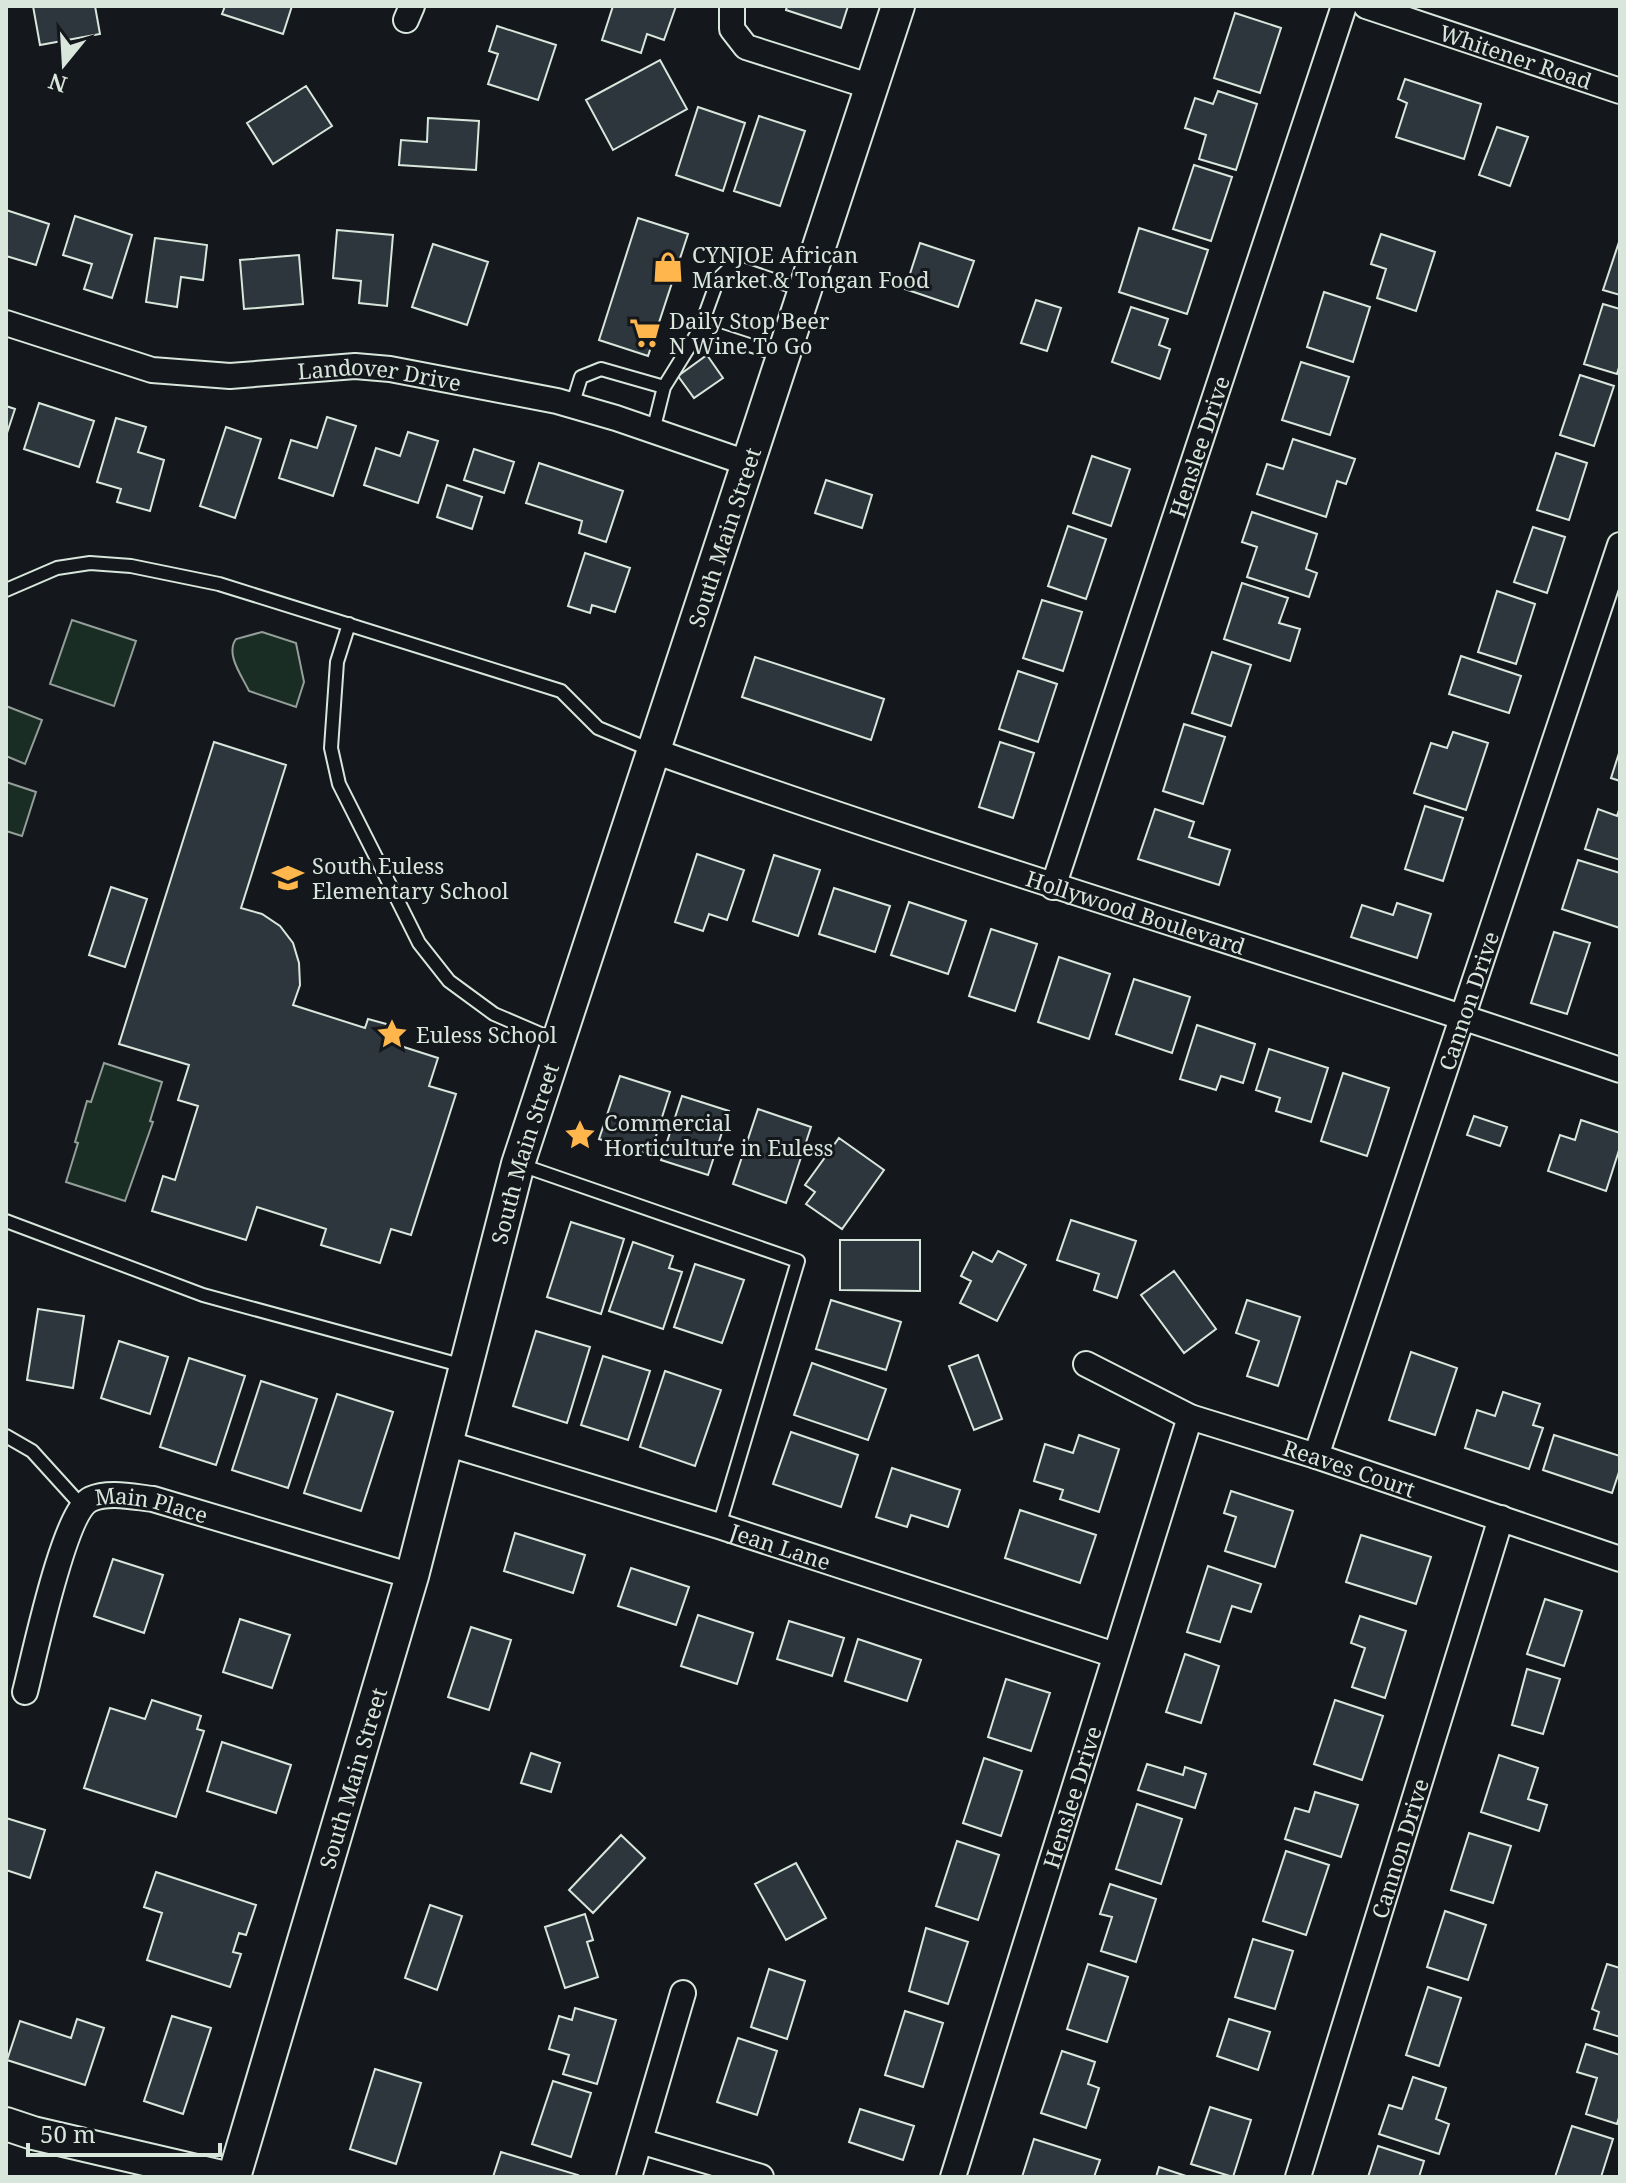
<svg xmlns="http://www.w3.org/2000/svg" width="1626" height="2183" font-family="'Noto Serif',serif">
	<style>
		.green { fill: #1a2d24; stroke: #939e99; stroke-width: 2 }
		.building { fill: #2c363c; stroke: #d8e6dc; stroke-width: 2 }
		.lines { fill: none; stroke-linecap: round; stroke-linejoin: round }
		.lane-casing { stroke: #d8e6dc; stroke-width: 16 }
		.street-casing { stroke: #d8e6dc; stroke-width: 28 }
		.secondary-casing { stroke: #d8e6dc; stroke-width: 36 }
		.lane { stroke: #14181c; stroke-width: 12 }
		.street { stroke: #14181c; stroke-width: 24 }
		.secondary { stroke: #14181c; stroke-width: 32 }
		.labels { text-anchor: middle; dominant-baseline: central; stroke-width: 6; stroke-linejoin: round; paint-order: stroke }
		.street-label { font-size: 22px; fill: #d8e6dc; stroke: #14181c }
		.poi-label { font-size: 22px; fill: #d8e6dc; stroke: #14181c; text-anchor: start }
	</style>
	<rect width="100%" height="100%" fill="#14181c"/>
	<path class="green" d="M72 620 136 641 114 706 50 684Z
		M262 632 296 643 304 682 296 707 249 691C242 676 225 654 236 639Z
		M6 706 42 720 25 764 6 756Z
		M6 782 36 792 22 836 6 831Z
		M104 1063 162 1082 150 1121 153 1122 125 1201 66 1182 78 1143 75 1142 87 1101 91 1102Z"/>
	<path class="building" d="M33 6H95L100 34 40 45Z
		M225 6H292L283 34 222 14Z
		M613 6H676L664 40 647 34 641 53 602 40Z
		M787 6H848L841 28 786 10Z
		M1235 13 1281 28 1260 93 1214 78Z
		M497 26 556 45 538 100 488 84 498 54 489 51Z
		M660 60 687 109 613 150 586 100Z
		M1405 79 1481 104 1464 159 1396 137 1407 103 1398 99Z
		M306 86 332 126 273 164 247 123Z
		M1218 91 1257 104 1236 170 1199 159 1206 135 1185 128 1195 98 1213 104Z
		M698 107 745 123 723 191 676 175Z
		M759 116 805 131 780 206 734 191Z
		M428 118 479 121 476 170 399 165 401 140 427 142Z
		M1497 127 1528 137 1510 186 1479 175Z
		M1194 165 1232 177 1211 241 1173 229Z
		M6 210 49 224 36 265 6 256Z
		M75 216 132 235 112 298 84 289 92 264 63 255Z
		M638 218 688 234 648 356 599 340Z
		M1139 228 1208 250 1187 314 1119 292Z
		M337 230 393 235 387 306 359 303 361 281 333 278Z
		M1381 234 1435 252 1416 311 1377 298 1386 269 1371 264Z
		M155 238 207 245 203 280 181 277 177 307 146 302Z
		M1620 239V295L1603 290Z
		M920 243 974 261 958 307 905 289Z
		M433 244 488 262 467 325 412 307Z
		M299 255 303 304 244 309 240 260Z
		M1324 292 1370 307 1353 362 1307 347Z
		M1036 300 1061 308 1047 351 1021 343Z
		M1603 304 1620 309V364L1617 374 1584 364Z
		M1131 307 1168 319 1159 345 1170 349 1160 379 1112 362Z
		M707 355 723 378 694 398 678 376Z
		M1301 362 1349 377 1330 435 1282 420Z
		M1580 375 1614 386 1594 446 1560 435Z
		M39 403 94 421 79 467 24 449Z
		M6 406 15 409 6 436Z
		M327 417 356 426 333 496 279 478 291 440 317 448Z
		M116 418 146 427 138 452 164 460 150 511 117 502 121 489 97 482Z
		M226 427 261 439 235 518 200 506Z
		M408 432 438 441 418 503 364 485 376 448 400 456Z
		M1293 439 1355 459 1346 484 1337 481 1326 517 1257 494 1267 464 1283 469Z
		M474 449 514 462 504 493 464 480Z
		M1556 453 1587 463 1569 520 1537 510Z
		M1092 456 1130 469 1111 526 1073 513Z
		M539 463 623 491 606 542 579 533 582 521 526 503Z
		M826 480 872 495 862 528 815 513Z
		M447 485 482 497 472 529 437 517Z
		M1252 512 1317 534 1306 569 1317 573 1309 597 1247 577 1257 547 1242 542Z
		M1068 526 1106 539 1086 599 1048 586Z
		M1533 527 1565 537 1547 593 1514 582Z
		M585 553 630 568 615 612 592 605 590 613 568 606Z
		M1242 583 1288 598 1279 623 1300 629 1290 661 1224 639Z
		M1497 591 1535 604 1516 664 1478 652Z
		M1042 600 1082 612 1063 671 1023 658Z
		M1212 652 1251 665 1231 726 1192 713Z
		M1461 656 1521 676 1509 713 1449 694Z
		M755 657 884 699 871 740 742 697Z
		M1018 671 1057 684 1038 742 999 729Z
		M1184 724 1225 737 1203 804 1163 791Z
		M1453 732 1488 743 1466 810 1414 793 1431 743 1447 748Z
		M214 742 286 765 241 908 262 914 280 926 293 943 299 963 300 985 293 1005 365 1028 368 1019 390 1025 385 1041 438 1058 429 1086 456 1094 411 1235 391 1229 380 1263 321 1245 326 1229 257 1207 246 1240 152 1211 163 1176 175 1180 198 1106 178 1100 189 1065 119 1044Z
		M1000 742 1034 753 1013 818 979 807Z
		M1620 750V781L1611 778Z
		M1425 806 1463 818 1443 881 1405 869Z
		M1620 807V860L1585 849 1598 809 1617 816Z
		M1155 809 1194 822 1189 837 1230 850 1219 885 1138 859Z
		M697 854 744 870 727 920 709 914 703 931 675 922Z
		M774 855 820 870 798 936 753 921Z
		M1578 860 1620 873V928L1562 909Z
		M111 887 147 899 125 967 89 955Z
		M834 888 890 906 875 952 819 934Z
		M909 902 966 921 948 974 891 955Z
		M1397 903 1431 914 1417 958 1351 937 1362 905 1393 915Z
		M991 929 1037 944 1015 1011 969 996Z
		M1554 932 1590 943 1567 1014 1531 1003Z
		M1059 957 1110 974 1089 1039 1038 1022Z
		M1134 979 1190 997 1172 1053 1116 1034Z
		M1197 1025 1255 1044 1243 1083 1221 1076 1216 1090 1180 1079Z
		M1269 1049 1328 1068 1311 1122 1276 1111 1280 1098 1256 1090Z
		M1343 1073 1389 1088 1367 1156 1321 1141Z
		M620 1076 670 1092 650 1155 599 1139Z
		M682 1096 729 1111 708 1175 661 1160Z
		M758 1109 811 1127 786 1203 733 1184Z
		M1474 1116 1507 1127 1500 1146 1467 1135Z
		M1581 1120 1620 1133V1147L1606 1191 1548 1171 1560 1135 1575 1140Z
		M839 1138 884 1170 842 1229 806 1204 815 1192 805 1185Z
		M1071 1220 1136 1241 1117 1298 1094 1290 1099 1274 1057 1260Z
		M571 1222 624 1239 601 1314 547 1297Z
		M840 1240H920V1291L840 1290Z
		M633 1242 673 1256 669 1268 682 1272 663 1329 609 1311Z
		M998 1251 1026 1265 997 1321 960 1303 971 1281 961 1276 973 1252 992 1262Z
		M695 1264 744 1280 722 1343 674 1327Z
		M1174 1271 1216 1329 1184 1353 1141 1295Z
		M831 1300 901 1322 886 1370 816 1349Z
		M1247 1300 1300 1317 1278 1386 1247 1376 1259 1341 1236 1333Z
		M38 1309 84 1316 73 1388 27 1380Z
		M536 1331 590 1347 567 1423 513 1406Z
		M119 1341 168 1357 150 1414 101 1398Z
		M1411 1352 1457 1368 1435 1435 1389 1420Z
		M978 1355 1002 1419 974 1430 949 1366Z
		M603 1356 650 1371 628 1440 581 1425Z
		M189 1358 245 1376 216 1465 160 1447Z
		M812 1363 886 1389 868 1440 794 1415Z
		M665 1371 721 1390 695 1466 640 1447Z
		M261 1381 317 1399 288 1488 232 1470Z
		M1503 1392 1540 1404 1533 1425 1543 1428 1529 1469 1465 1448 1477 1410 1495 1416Z
		M337 1394 393 1412 361 1511 304 1493Z
		M791 1432 858 1455 841 1507 773 1484Z
		M1079 1435 1119 1449 1099 1512 1060 1499 1063 1490 1034 1481 1045 1444 1073 1453Z
		M1554 1435 1620 1456V1469L1612 1493 1543 1470Z
		M892 1468 960 1490 948 1527 911 1515 907 1527 876 1517Z
		M1231 1491 1293 1511 1275 1567 1225 1551 1236 1517 1224 1513Z
		M1020 1510 1096 1535 1080 1583 1005 1558Z
		M515 1533 585 1555 573 1593 504 1571Z
		M1361 1535 1431 1557 1416 1604 1346 1582Z
		M113 1559 163 1575 144 1633 94 1616Z
		M1208 1566 1261 1584 1251 1612 1232 1606 1220 1642 1187 1632Z
		M631 1568 689 1587 676 1625 618 1606Z
		M1545 1599 1582 1611 1564 1666 1527 1654Z
		M698 1615 753 1633 737 1684 681 1666Z
		M1360 1616 1406 1631 1385 1698 1352 1687 1365 1648 1351 1643Z
		M240 1619 290 1635 272 1688 223 1672Z
		M789 1621 844 1638 832 1676 777 1659Z
		M471 1627 511 1640 489 1710 448 1697Z
		M858 1639 921 1660 907 1701 845 1681Z
		M1185 1654 1219 1666 1201 1723 1166 1712Z
		M1527 1669 1560 1679 1543 1734 1512 1725Z
		M1006 1679 1050 1693 1031 1751 988 1737Z
		M152 1700 201 1716 197 1729 204 1731 176 1817 84 1788 110 1708 145 1719Z
		M1335 1700 1383 1716 1362 1780 1314 1764Z
		M222 1742 291 1765 276 1813 207 1791Z
		M531 1753 560 1763 551 1792 521 1783Z
		M1499 1755 1538 1768 1528 1799 1547 1805 1539 1831 1481 1812Z
		M984 1758 1022 1771 1001 1836 963 1823Z
		M1147 1764 1183 1775 1185 1767 1206 1774 1195 1808 1138 1790Z
		M1315 1792 1358 1805 1341 1857 1285 1839 1295 1808 1309 1812Z
		M1137 1804 1182 1819 1161 1884 1116 1869Z
		M6 1818 45 1830 30 1878 6 1870Z
		M1469 1833 1511 1846 1493 1903 1451 1890Z
		M621 1835 645 1858 593 1913 569 1890Z
		M957 1841 999 1855 978 1920 936 1906Z
		M1286 1851 1329 1865 1306 1935 1263 1921Z
		M796 1863 826 1918 786 1940 755 1884Z
		M156 1872 256 1905 246 1935 239 1933 233 1952 241 1954 230 1987 147 1960 162 1913 144 1907Z
		M1110 1884 1156 1899 1136 1962 1101 1951 1112 1917 1100 1914Z
		M430 1905 462 1916 437 1990 405 1978Z
		M1445 1911 1486 1925 1468 1980 1427 1967Z
		M585 1914 593 1940 587 1942 598 1977 565 1988 545 1927Z
		M926 1928 968 1942 948 2004 909 1991Z
		M1253 1939 1293 1951 1275 2009 1235 1997Z
		M1088 1964 1128 1977 1107 2042 1067 2029Z
		M1607 1964 1620 1968V2037L1594 2029 1599 2012 1592 2009Z
		M769 1969 805 1981 787 2039 751 2027Z
		M1428 1987 1461 1998 1439 2066 1406 2055Z
		M575 2008 616 2020 597 2084 563 2074 569 2055 549 2049 559 2016 572 2020Z
		M905 2011 943 2023 923 2087 885 2075Z
		M172 2016 211 2028 183 2114 144 2101Z
		M77 2019 104 2028 85 2085 7 2060 20 2021 71 2038Z
		M1229 2019 1270 2032 1258 2070 1217 2056Z
		M738 2038 777 2051 757 2115 717 2102Z
		M1586 2044 1620 2055V2114L1617 2124 1586 2114 1597 2078 1577 2072Z
		M1062 2051 1095 2062 1088 2084 1099 2088 1086 2128 1041 2113Z
		M375 2069 421 2083 396 2164 350 2149Z
		M1413 2077 1446 2088 1436 2119 1449 2124 1439 2154 1379 2134 1389 2105 1402 2109Z
		M553 2081 591 2093 571 2157 532 2144Z
		M1210 2107 1251 2120 1233 2177 1191 2164Z
		M860 2109 914 2126 903 2160 849 2142Z
		M1572 2126 1613 2139 1601 2177H1555Z
		M1034 2139 1100 2160 1094 2177H1022Z
		M1378 2146 1424 2161 1419 2177H1368Z
		M501 2152 578 2175 577 2177H493Z
		M1159 2167 1189 2177H1156Z"/>
	<g class="lines">
		<defs>
			<path id="lane" d="M700 329 780 355
				M572 406 581 377 601 369 664 387
				M653 431 664 387 700 329 718 279 732 266 803 290
				M6 590 57 568 90 563 131 566 219 584 561 691 598 728 651 750
				M349 624 337 662 331 748 339 784 388 881 419 943 449 981 494 1014 557 1041
				M521 1165 798 1261 719 1526
				M6 1221 203 1295 464 1366
				M6 1436 32 1451 81 1505"/>
			<g id="street">
				<path d="M732 6V29L746 47 872 87"/>
				<path id="s1" d="M1366 6 1620 91"/>
				<path d="M406 20 412 6"/>
				<path id="s2" d="M6 323 152 370 230 376 355 366 390 369 557 401 616 418 750 464"/>
				<path id="s3" d="M654 751C974 865 1299 960 1620 1070"/>
				<path id="s4" d="M1053 887 1344 6"/>
				<path id="s5" d="M1086 1364 1190 1417 1316 1456 1620 1559"/>
				<path id="s6" d="M446 1443 719 1526 1115 1655"/>
				<path id="s7" d="M1316 1456 1620 545"/>
				<path id="s8" d="M25 1692C34 1658 64 1511 91 1499 109 1491 134 1497 153 1499L412 1576"/>
				<path d="M640 2141 761 2177"/>
				<path d="M629 2177 683 1993"/>
				<path id="s9" d="M953 2177 1190 1417"/>
				<path id="s10" d="M1298 2177 1501 1518"/>
			</g>
			<g id="secondary">
				<path d="M6 2124 33 2133 222 2177"/>
				<path id="s11" d="M234 2177 412 1576 518 1164 898 6"/>
			</g>
		</defs>
		<use href="#lane" class="lane-casing"/>
		<use href="#street" class="street-casing"/>
		<use href="#secondary" class="secondary-casing"/>
		<use href="#lane" class="lane"/>
		<use href="#street" class="street"/>
		<use href="#secondary" class="secondary"/>
	</g>
	<defs>
		<symbol id="shop-bare" viewBox="-9 -9 18 18"><path d="M-5-2.5h2.3a2.7 3.5 0 0 1 5.4 0H5L5.5 6h-11ZM-1.5-2.5h3a1.5 2.3 0 0 0-3 0Z" fill="#ffb74d" stroke="#14181c" stroke-width="2.5" paint-order="stroke"/></symbol>
		<symbol id="supermarket-bare" viewBox="-9 -9 18 18"><path d="M-6-5.5h2.5l.6 2H6L4.5 2H-2.5L-4.4-4H-6ZM-1.5 3.2a1.3 1.3 0 1 0 .1 0ZM3 3.2a1.3 1.3 0 1 0 .1 0Z" fill="#ffb74d" stroke="#14181c" stroke-width="2.5" paint-order="stroke"/></symbol>
		<symbol id="school-bare" viewBox="-9 -9 18 18"><path d="M0-5L7-2L0 1L-7-2ZM-4 1L0 2.5L4 1V4Q0 6-4 4Z" fill="#ffb74d" stroke="#14181c" stroke-width="2.5" paint-order="stroke"/></symbol>
		<symbol id="sight-bare" viewBox="-9 -9 18 18"><path d="M0-6L1.8-2.2L6-1.7L2.9 1.2L3.7 5.4L0 3.3L-3.7 5.4L-2.9 1.2L-6-1.7L-1.8-2.2Z" fill="#ffb74d" stroke="#14181c" stroke-width="2.5" paint-order="stroke"/></symbol>
	</defs>
	<g fill-rule="evenodd">
		<use href="#shop-bare" x="646" y="245" width="44" height="44"/>
		<use href="#supermarket-bare" x="623" y="311" width="44" height="44"/>
		<use href="#school-bare" x="266" y="856" width="44" height="44"/>
		<use href="#sight-bare" x="370" y="1012" width="44" height="44"/>
		<use href="#sight-bare" x="558" y="1113" width="44" height="44"/>
	</g>
	<g class="labels">
		<g class="street-label">
			<text stroke="none"><textPath href="#s1" startOffset="158">Whitener Road</textPath></text>
			<text stroke="none"><textPath href="#s2" startOffset="382">Landover Drive</textPath></text>
			<text stroke="none"><textPath href="#s4" startOffset="464">Henslee Drive</textPath></text>
			<text stroke="none"><textPath href="#s11" startOffset="1712">South Main Street</textPath></text>
			<text stroke="none"><textPath href="#s3" startOffset="508">Hollywood Boulevard</textPath></text>
			<text stroke="none"><textPath href="#s7" startOffset="480">Cannon Drive</textPath></text>
			<text stroke="none"><textPath href="#s11" startOffset="1064">South Main Street</textPath></text>
			<text stroke="none"><textPath href="#s5" startOffset="284">Reaves Court</textPath></text>
			<text stroke="none"><textPath href="#s8" startOffset="268">Main Place</textPath></text>
			<text stroke="none"><textPath href="#s6" startOffset="350">Jean Lane</textPath></text>
			<text stroke="none"><textPath href="#s11" startOffset="416">South Main Street</textPath></text>
			<text stroke="none"><textPath href="#s9" startOffset="398">Henslee Drive</textPath></text>
			<text stroke="none"><textPath href="#s10" startOffset="344">Cannon Drive</textPath></text>
		</g>
		<g class="poi-label">
			<text x="692" y="254">CYNJOE African<tspan x="692" dy="25">Market &amp; Tongan Food</tspan></text>
			<text x="669" y="320">Daily Stop Beer<tspan x="669" dy="25">N Wine To Go</tspan></text>
			<text x="312" y="865">South Euless<tspan x="312" dy="25">Elementary School</tspan></text>
			<text x="416" y="1034">Euless School</text>
			<text x="604" y="1122">Commercial<tspan x="604" dy="25">Horticulture in Euless</tspan></text>
		</g>
	</g>
	<rect width="1626" height="2183" fill="none" stroke="#d8e6dc" stroke-width="16"/>
	<g transform="translate(64 64) rotate(198)" stroke="#14181c" stroke-width="6" paint-order="stroke">
	<path d="M0-6L14 30L0 20L-14 30Z" fill="#d8e6dc"/>
	<text y="-12" font-size="22" font-weight="bold" text-anchor="middle" fill="#d8e6dc">N</text>
	</g>
	<path d="M28 2143v12h192v-12" fill="none" stroke="#d8e6dc" stroke-width="4"/>
	<text x="40" y="2143" font-size="24" fill="#d8e6dc" stroke="#14181c" stroke-width="6" paint-order="stroke">50 m</text>
</svg>
